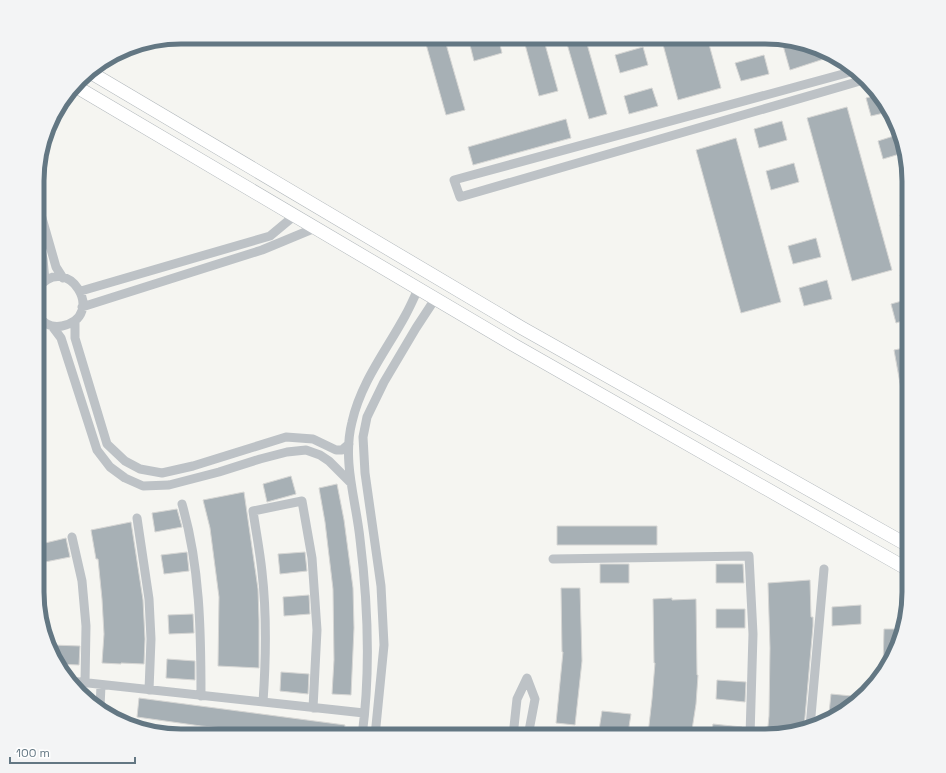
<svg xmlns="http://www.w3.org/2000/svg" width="946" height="773" font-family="'Space Grotesk',sans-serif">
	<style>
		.building { fill: #a7b0b5; stroke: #d6d6d4 }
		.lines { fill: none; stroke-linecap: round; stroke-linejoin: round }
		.secondary-casing { stroke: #b2b8bc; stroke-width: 14 }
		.minor { stroke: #bdc2c6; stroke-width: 9 }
		.secondary { stroke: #fff; stroke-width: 13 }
		.rim { fill: none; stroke: #637783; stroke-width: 5 }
	</style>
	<rect width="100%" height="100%" fill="#f5f5f1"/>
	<path class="building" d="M424 37H444L465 110 446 115Z
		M468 37H498L502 53 474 61Z
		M523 37H543L558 91 539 96Z
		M565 37H585L607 114 589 119Z
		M661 37H707L721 88 678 100Z
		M787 40 820 48 833 56 790 70 782 42Z
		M643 47 648 65 620 73 615 55Z
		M764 55 769 74 741 81 735 63Z
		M652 88 658 106 629 114 624 96Z
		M877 95 888 112 871 116 866 98Z
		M847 107 892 270 852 281 807 118Z
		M566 119 571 138 473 165 468 147Z
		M782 121 787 140 759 148 754 129Z
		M900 134 903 153 883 159 878 141Z
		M736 138 781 302 741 313 696 150Z
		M794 163 799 182 771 190 766 171Z
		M909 213V240L907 241 900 215Z
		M816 238 821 257 793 264 788 246Z
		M827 280 832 299 804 306 799 288Z
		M909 299V319L896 323 891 304Z
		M909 347V411H905L894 350Z
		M291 476 296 494 267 502 263 484Z
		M337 484 344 520 353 588 354 628 351 695 332 694 334 660 333 589 325 522 319 488Z
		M244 492 258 589 259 621V668L218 666 219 597 210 528 203 500Z
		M177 509 182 527 155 532 152 513Z
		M131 522 143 600 145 639 144 664 121 663V664L102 663 104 634 102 599 98 559H96L91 530Z
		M557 526H657V545H557Z
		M66 538 70 557 45 562 41 544Z
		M187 552 189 571 164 574 161 555Z
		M305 552 307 571 280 574 278 554Z
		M600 564H629V583H600Z
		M716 564H743L744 583H716Z
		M810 580 811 617H813V626L804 728 767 736 769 716 770 648 768 583Z
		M561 588H580L582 661 575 725 556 723 563 652H562Z
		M309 595 310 614 284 616 283 597Z
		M672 598V600L696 599 697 675H698L696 704 691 736H665L648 734 652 699 655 663H654L653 599Z
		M861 605V624L832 626V607Z
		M716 609H745V628H716Z
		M193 614 194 633 169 634 168 615Z
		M884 629H902L898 647 883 669Z
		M52 645 80 646 79 665 58 664 52 655Z
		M167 659 195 661V680L166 678Z
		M281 672 309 674 308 694 280 691Z
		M717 680 746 682 745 702 716 699Z
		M831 694 862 697 837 714 829 713Z
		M139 698 345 725 343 736H279L236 729 201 726 137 717Z
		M602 711 631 714 628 733 599 730Z
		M713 724 742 727 741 736H711Z"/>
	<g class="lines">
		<defs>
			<path id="secondary" d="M88 71 522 328 909 546
				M75 86 512 344 909 570"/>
		</defs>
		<use href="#secondary" class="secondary-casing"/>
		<path class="minor" d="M854 71 454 180 460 197 867 79
			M38 204 56 267 63 278
			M38 236 43 259 45 281
			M81 291 270 236 294 216
			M82 307 262 250 315 228
			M38 316C44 324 53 328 62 326 108 317 68 250 38 288
			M75 321V338L107 444 125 461 140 469 162 473 193 466 286 437 313 439 336 450H342L349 444
			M52 326 61 338 97 450 110 467 125 478 143 486 169 485 219 472 260 459 287 452 306 450 320 455 329 461 351 483
			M182 504C200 566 201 631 201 696
			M137 518 149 599 151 639 149 690
			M72 537 82 581 86 626 85 683
			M553 559 749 556 753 634 750 736
			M70 681 364 713
			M263 702C266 659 267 616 262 572 260 552 256 532 253 511L302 501 312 558 317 630 313 708
			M100 708 101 685
			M810 727 824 569
			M163 734 179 736
			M362 736C371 670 368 604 360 539 356 500 342 461 352 422 361 382 386 351 405 316 410 307 414 298 418 289
			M375 736 384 645 381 586 365 473 363 437 367 417 384 382 416 328 435 299
			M513 736 517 699 527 678 535 699 528 736"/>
		<use href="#secondary" class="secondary"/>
	</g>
	<path d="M0 0H946V773H0ZM181 44H765A137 137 0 0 1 902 181V592A137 137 0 0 1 765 729H181A137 137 0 0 1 44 592V181A137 137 0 0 1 181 44Z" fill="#f3f4f5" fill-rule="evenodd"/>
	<path class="rim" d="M181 44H765A137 137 0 0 1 902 181V592A137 137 0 0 1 765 729H181A137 137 0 0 1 44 592V181A137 137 0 0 1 181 44Z"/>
	<path d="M10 757v6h125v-6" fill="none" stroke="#637783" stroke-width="2"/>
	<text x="16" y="757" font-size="12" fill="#637783" stroke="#ffffff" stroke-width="3" paint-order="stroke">100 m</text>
</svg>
